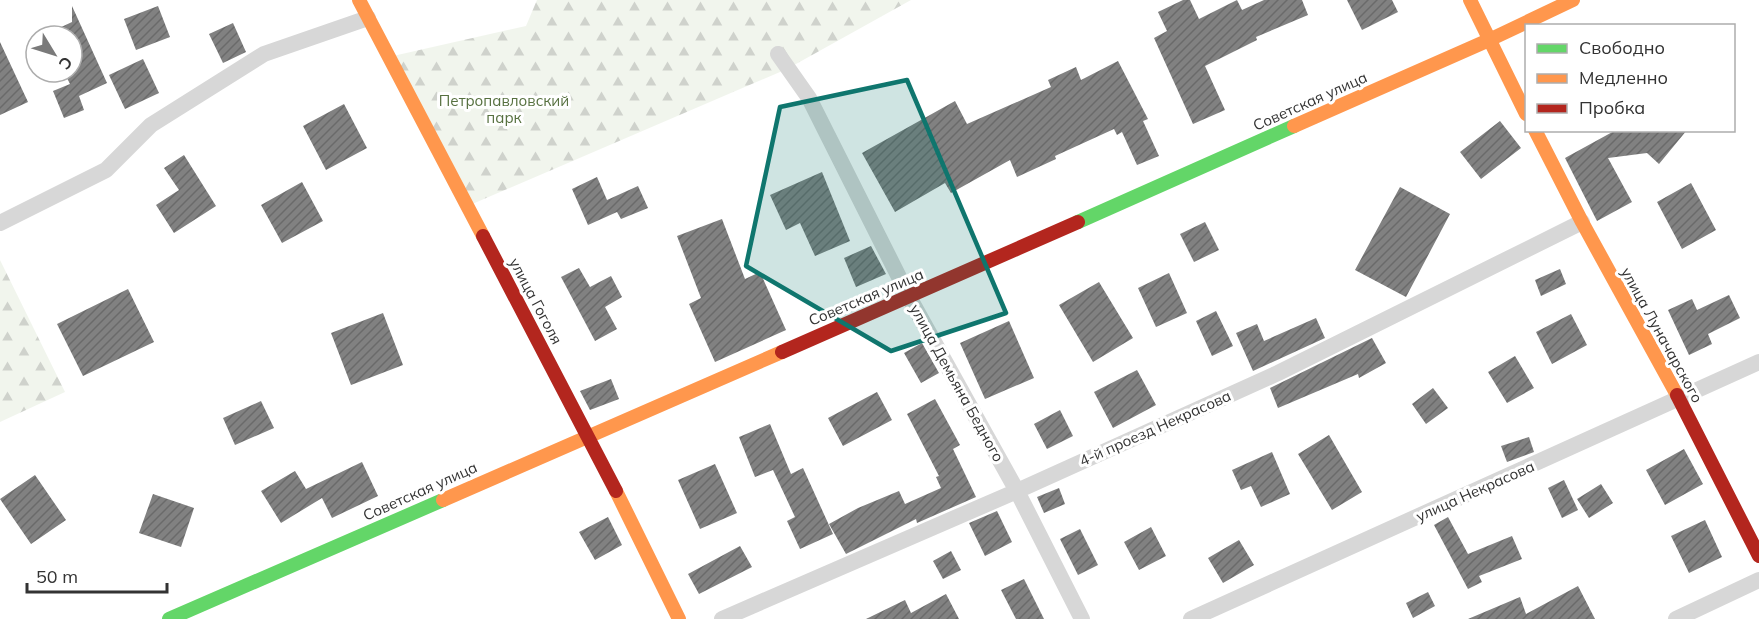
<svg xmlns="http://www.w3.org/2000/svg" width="1759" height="619" font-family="Mulish,sans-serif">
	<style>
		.forest { fill: url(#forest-firs) }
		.building { fill: url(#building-hatch) }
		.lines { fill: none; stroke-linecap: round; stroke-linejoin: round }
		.street { stroke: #d7d7d7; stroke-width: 16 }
		.fast { stroke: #63d668; stroke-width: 14 }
		.slow { stroke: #ff974d; stroke-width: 14 }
		.jam { stroke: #b3261e; stroke-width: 14 }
		.marked { fill: #0f766e; fill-opacity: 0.2; stroke: #0f766e; stroke-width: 4.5; stroke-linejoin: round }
		.labels { text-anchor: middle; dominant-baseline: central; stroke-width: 6; stroke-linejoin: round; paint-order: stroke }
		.park-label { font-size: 15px; fill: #56703f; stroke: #fff }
		.street-label { font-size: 15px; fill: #333; stroke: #fff }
	</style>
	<defs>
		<pattern id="forest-firs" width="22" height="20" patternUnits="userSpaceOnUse" patternTransform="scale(1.5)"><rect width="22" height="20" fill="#f1f5ed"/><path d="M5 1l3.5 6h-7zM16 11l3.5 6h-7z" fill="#cfd2cc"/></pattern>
		<pattern id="building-hatch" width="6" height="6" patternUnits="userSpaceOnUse" patternTransform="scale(1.5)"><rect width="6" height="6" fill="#818181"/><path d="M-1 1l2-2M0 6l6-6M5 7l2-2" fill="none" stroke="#6a6a6a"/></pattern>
	</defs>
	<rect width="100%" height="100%" fill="#fff"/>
	<path class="forest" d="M537 0H911L787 69 470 205 393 56 526 26Z
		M0 260 65 392 0 422Z"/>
	<path class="building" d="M1183 0H1190L1199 19 1237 0 1242 10 1264 0H1302L1308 15 1256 37 1257 40 1205 66 1225 110 1193 124 1154 38 1167 31 1158 12Z
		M1347 0H1392L1398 12 1362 30Z
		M72 6 107 83 79 96 84 110 64 118 53 91 70 84 64 72H72V36H42L72 22Z
		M158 6 170 37 136 50 124 19Z
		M233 23 246 52 223 63 209 34Z
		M0 42 28 102 0 115Z
		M143 59 159 93 125 109 109 75Z
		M1118 61 1148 119 1143 121 1159 156 1137 165 1122 132 1117 135 1114 129 1055 156 1056 159 1017 177 1010 160 951 193 945 183 895 212 862 153 955 101 967 124 1051 87 1048 80 1076 67 1081 80Z
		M344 104 367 148 326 170 303 126Z
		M1500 121 1521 148 1481 179 1460 152Z
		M1616 130H1687L1659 164 1647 153 1608 158 1632 202 1597 221 1565 158Z
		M184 155 216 206 174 233 156 205 179 190 164 168Z
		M822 172 850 241 815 256 800 223 786 230 770 195Z
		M597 177 607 200 638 186 648 208 621 219 617 212 588 225 572 189Z
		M302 182 323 221 282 243 261 205Z
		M1691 183 1716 230 1682 249 1657 202Z
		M1400 187 1450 214 1406 297 1355 270Z
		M722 219 745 279 760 272 786 330 715 362 689 304 701 298 677 236Z
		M1205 222 1219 250 1194 262 1180 234Z
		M871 246 886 274 856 287 844 258Z
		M579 268 590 287 611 276 622 297 605 307 617 329 595 341 561 277Z
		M1560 269 1566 284 1541 296 1535 280Z
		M1169 273 1187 313 1156 327 1138 288Z
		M1099 282 1133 338 1093 362 1059 305Z
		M128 289 154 342 83 376 57 324Z
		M1729 295 1740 318 1708 334 1712 344 1689 355 1668 310 1692 299 1697 310Z
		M1216 311 1233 346 1212 356 1196 321Z
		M383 313 403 365 351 385 331 333Z
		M1571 314 1587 345 1552 364 1536 332Z
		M1316 318 1325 338 1253 371 1236 333 1257 324 1264 341Z
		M1009 321 1034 378 985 399 960 343Z
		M1372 338 1386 363 1359 378 1358 374 1278 408 1270 388Z
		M922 343 939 373 921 383 904 353Z
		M1515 356 1534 388 1507 403 1488 372Z
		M1137 370 1156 405 1113 428 1094 392Z
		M611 379 619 399 590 410 580 391Z
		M1433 388 1448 408 1426 424 1412 404Z
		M877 392 892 420 843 446 828 418Z
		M935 399 960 445 953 449 976 497 917 523 916 519 846 554 829 524 858 508 899 491 905 504 941 488 936 477 939 476 907 414Z
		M261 401 274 428 235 445 223 418Z
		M1060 410 1073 436 1047 449 1034 424Z
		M770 424 791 474 803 468 833 534 800 549 787 521 795 517 773 470 755 477 739 437Z
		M1329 435 1362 492 1332 510 1298 454Z
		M1529 437 1534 452 1507 462 1501 446Z
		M1684 449 1703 484 1665 505 1646 470Z
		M1272 452 1290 494 1261 507 1251 486 1241 490 1232 470Z
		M362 462 378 496 332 518 322 498 281 523 261 491 295 471 306 489Z
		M715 464 737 513 700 529 678 480Z
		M35 475 66 520 31 544 0 499Z
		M1564 480 1578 510 1562 518 1548 488Z
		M1601 484 1613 503 1589 518 1577 499Z
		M1059 488 1065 504 1044 513 1037 497Z
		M153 494 194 508 181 547 139 533Z
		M997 511 1012 542 985 556 969 523Z
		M608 517 622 545 595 560 579 532Z
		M1448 517 1468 554 1512 536 1522 559 1479 576 1482 582 1468 589 1434 525Z
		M1705 520 1722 557 1689 573 1671 536Z
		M1151 527 1166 556 1139 570 1124 542Z
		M1080 529 1098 565 1078 575 1060 539Z
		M1239 540 1254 565 1223 583 1208 558Z
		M740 546 752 567 699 594 688 574Z
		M951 551 961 570 943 579 933 561Z
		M1024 579 1044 619H1016L1001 590Z
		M1578 586 1595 619H1468L1520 597 1526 614Z
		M1428 592 1435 606 1413 618 1406 603Z
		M946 594 959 619H866L905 600 911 613Z"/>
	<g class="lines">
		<path class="street" d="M778 54 809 98 909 297 1017 491 1082 619
			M0 223 106 170 151 125 264 54 368 18
			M722 619 1017 491 1278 373 1582 222
			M1191 619 1759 362
			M1676 619 1759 580"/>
		<path class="fast" d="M1078 222 1294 126
			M169 619 443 500"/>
		<path class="slow" d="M359 0 483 236
			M1470 0 1526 114
			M1294 126 1489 40 1573 0
			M1535 130 1582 222 1677 395
			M616 491 679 619
			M443 500 782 352"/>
		<path class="jam" d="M483 236 616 491
			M782 352 1078 222
			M1677 395 1759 556"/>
	</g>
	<path class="marked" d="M907 80 1006 313 891 351 746 266 780 107Z"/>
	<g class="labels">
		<g class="park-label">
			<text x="504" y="100">Петропавловский<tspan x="504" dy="17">парк</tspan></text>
		</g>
		<g class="street-label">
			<text transform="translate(1310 101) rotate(-24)">Советская улица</text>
			<text transform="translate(866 297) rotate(-23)">Советская улица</text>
			<text transform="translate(536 301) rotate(62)">улица Гоголя</text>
			<text transform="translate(1662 335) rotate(61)">улица Луначарского</text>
			<text transform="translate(957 383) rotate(61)">улица Демьяна Бедного</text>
			<text transform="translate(1155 428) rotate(-24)">4-й проезд Некрасова</text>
			<text transform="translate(420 491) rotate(-24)">Советская улица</text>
			<text transform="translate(1475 491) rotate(-24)">улица Некрасова</text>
		</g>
	</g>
	<rect x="1525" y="24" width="210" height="108" fill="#ffffff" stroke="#adadad" stroke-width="1.5"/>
	<rect x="1537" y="44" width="30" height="9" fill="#63d668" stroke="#adadad" stroke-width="1.5"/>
	<text x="1579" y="54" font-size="18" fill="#333333">Свободно</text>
	<rect x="1537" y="74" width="30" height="9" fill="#ff974d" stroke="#adadad" stroke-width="1.5"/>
	<text x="1579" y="84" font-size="18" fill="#333333">Медленно</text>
	<rect x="1537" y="104" width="30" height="9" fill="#b3261e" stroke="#adadad" stroke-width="1.5"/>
	<text x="1579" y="114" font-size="18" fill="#333333">Пробка</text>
	<g transform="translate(54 54) rotate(128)"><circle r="28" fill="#ffffff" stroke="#adadad" stroke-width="1.5"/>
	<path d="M0-4.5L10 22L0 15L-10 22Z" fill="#7a7a7a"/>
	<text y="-9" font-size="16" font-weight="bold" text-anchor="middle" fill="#333333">С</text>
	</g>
	<path d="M27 583v9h140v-9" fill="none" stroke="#333333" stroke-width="3"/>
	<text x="36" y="583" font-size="18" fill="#333333" stroke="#ffffff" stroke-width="4.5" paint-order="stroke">50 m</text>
</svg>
